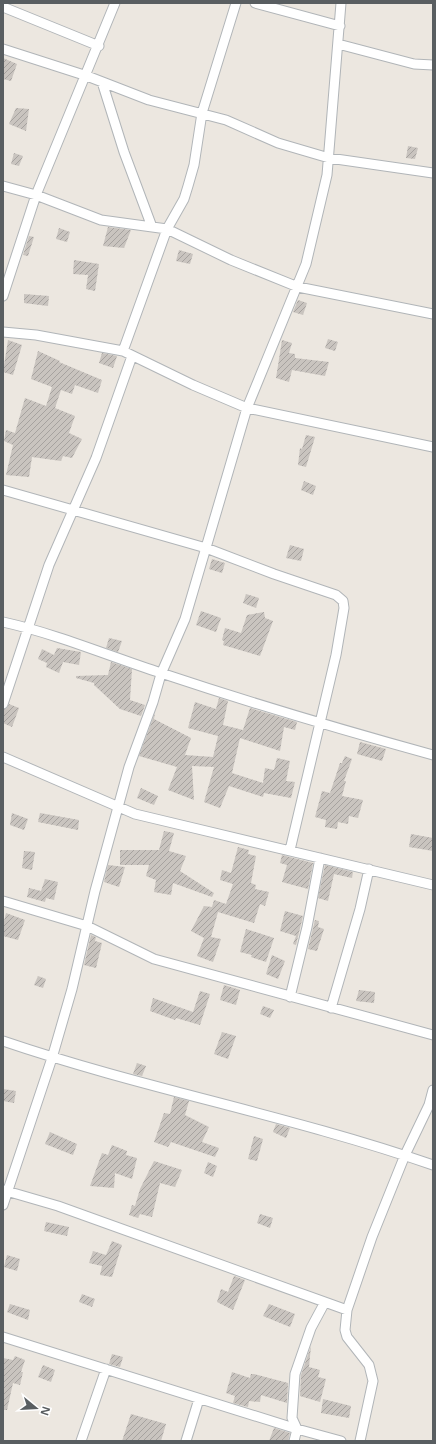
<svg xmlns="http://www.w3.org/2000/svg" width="436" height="1444" font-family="'Open Sans',sans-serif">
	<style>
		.building { fill: url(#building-hatch) }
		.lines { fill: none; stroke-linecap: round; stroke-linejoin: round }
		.street-casing { stroke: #b1b5b8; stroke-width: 11 }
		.street { stroke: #fff; stroke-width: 9 }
	</style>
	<defs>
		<pattern id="building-hatch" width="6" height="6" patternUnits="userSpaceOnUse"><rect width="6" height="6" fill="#c9c4bf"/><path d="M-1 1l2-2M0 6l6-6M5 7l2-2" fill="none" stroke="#a6a29f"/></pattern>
	</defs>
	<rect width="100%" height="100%" fill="#ece7e0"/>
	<path class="building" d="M3 58 17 64 11 81 3 79Z
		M16 108 29 109 26 131 9 124Z
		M408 146 418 148 415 159 406 158Z
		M14 153 23 156 19 166 11 164Z
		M108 227 131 230 124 248 103 246Z
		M59 228 70 232 67 242 56 239Z
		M29 236 34 237 28 256 23 255Z
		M179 250 193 254 190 264 176 261Z
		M74 260 99 264 95 291 86 289 88 275 73 274Z
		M24 294 49 296 48 306 24 303Z
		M298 300 307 303 303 315 293 312Z
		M328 339 338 342 335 351 325 348Z
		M8 340 22 345 13 375 3 372Z
		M282 340 292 343 289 353 295 354V358L329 362 325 376 292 370 289 382 276 378Z
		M38 351 60 361 59 362 102 380 98 393 75 385 72 394 61 390 55 408 75 416 69 433 82 439 72 458 63 456 61 461 32 457 29 477 6 475 13 445 4 441 6 430 15 433 25 398 46 406 52 387 31 379Z
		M102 353 117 356 113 368 99 363Z
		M306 435 315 437 306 467 298 465 300 448 302 449Z
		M304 481 316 486 313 495 301 490Z
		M290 545 304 549 301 561 286 558Z
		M212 559 225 563 222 573 209 569Z
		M246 594 259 598 256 608 243 603Z
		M201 611 221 618 216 632 196 625Z
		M264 612 265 618 273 621 260 656 223 645 224 641 222 640 225 628 241 633 247 615Z
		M109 638 122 641 118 652 106 648Z
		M57 648 81 652 79 665 63 662 59 673 46 667 47 663 38 659 42 649 54 655Z
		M111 662 132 669 130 700 145 705 141 716 120 709 94 685V683L76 678V676L108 675Z
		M219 698 228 701 223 725 243 730 250 708 297 722 295 730 284 727 280 751 240 738 232 773 263 783 265 768 274 770 277 758 290 761 286 781 295 782 291 798 264 793 263 797 229 786 220 808 204 802 214 767 192 766 194 800 168 790 177 767 139 756 155 713 154 719 191 738 185 755 213 757 218 736 188 728 195 702 216 709Z
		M9 704 19 708 12 727 3 723V710L7 708Z
		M360 742 386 749 382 761 357 754Z
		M345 756 352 759 344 781H346L342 796 363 800 358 818 349 816 348 824 338 822 337 829 325 827 326 820 315 817 322 791 330 793 340 763H342Z
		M141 788 158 796 154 805 137 798Z
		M12 813 28 819 24 830 10 825Z
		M40 813 79 820 78 830 38 822Z
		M164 831 174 833 169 851 186 856 180 871 214 893 212 897 173 883 171 895 154 892 156 880 146 876 149 865H120V850H159Z
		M411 834 433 838V851L409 847Z
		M238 847 249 850 248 854 256 856 251 883 256 885 255 889 269 892 265 906 260 904 254 923 218 912 211 937 221 939 213 962 197 956 204 938 191 931 204 906 212 907 214 900 226 904 233 884 220 880 222 870 231 873Z
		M24 851 35 852 32 870 22 868Z
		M282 855 313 863 308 889 282 882 287 865 280 863Z
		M108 865 125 867 119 887 104 882Z
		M325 865 353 872 352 878 334 874 328 901 318 898Z
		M45 879 58 882 54 900 46 898 45 902 27 897 29 888 41 891Z
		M285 911 303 916 296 945 293 944 296 936 280 931Z
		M6 913 25 920 18 940 3 936V925Z
		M315 920 319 921 318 927 324 929 317 951 308 949Z
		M246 929 274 938 266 962 251 957 252 955 240 952Z
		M91 935 96 937 95 941 102 943 96 968 84 965Z
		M272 955 285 961 278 979 266 974Z
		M38 976 46 979 43 988 34 985Z
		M224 985 240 990 236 1005 220 1000Z
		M359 990 375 992 374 1003 356 1001Z
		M200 991 210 994 200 1025 176 1018 175 1020 150 1011 153 998 193 1012Z
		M263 1006 274 1010 270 1018 260 1014Z
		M222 1032 236 1036 228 1059 214 1054Z
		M137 1063 146 1066 142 1076 133 1074Z
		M3 1089 16 1091 14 1103 3 1101Z
		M174 1097 189 1101 185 1115 209 1127 202 1142 219 1148 215 1157 171 1142 168 1147 154 1142 164 1113 170 1114Z
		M276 1124 290 1128 286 1138 273 1132Z
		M50 1132 77 1144 73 1155 45 1144Z
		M254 1136 263 1139 257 1161 248 1159Z
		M112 1145 127 1151 126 1155 137 1158 132 1179 115 1173 114 1188 90 1186 102 1153 108 1155Z
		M154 1161 182 1170 175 1187 160 1183 152 1217 140 1214 138 1218 129 1215 132 1205 135 1206 140 1189Z
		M208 1162 217 1166 213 1177 204 1173Z
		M260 1214 273 1218 270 1228 257 1223Z
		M46 1222 69 1227 67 1236 44 1231Z
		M112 1241 122 1245 112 1277 100 1275 102 1266 89 1263 93 1251 106 1255Z
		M7 1255 20 1259 17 1271 4 1267Z
		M234 1276 245 1280 233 1310 217 1302 221 1289 228 1292Z
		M82 1294 95 1299 92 1307 79 1302Z
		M10 1304 30 1310 28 1320 7 1312Z
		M269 1304 295 1314 290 1327 263 1316Z
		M311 1346 309 1367 320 1370 318 1377 326 1379 320 1402 300 1396 301 1375Z
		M112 1354 123 1357 120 1367 109 1364Z
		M15 1356 25 1360 21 1372H23L20 1385 13 1383 7 1410H3V1358L13 1360Z
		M43 1365 55 1370 51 1382 38 1377Z
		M232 1372 250 1378 251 1374H254L288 1383 287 1403 261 1395 260 1402 249 1401 248 1407 233 1403 235 1396 226 1393Z
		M323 1399 351 1406 349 1418 321 1413Z
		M131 1414 166 1424 161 1441H122Z
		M274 1428 290 1433 288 1441H269Z"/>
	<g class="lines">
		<defs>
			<path id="street" d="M255 3 340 26
				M3 7 99 46
				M338 44 414 64 433 65
				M3 49 87 76 149 100 226 120 278 143 329 158 433 173
				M102 82 124 152 152 227
				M3 186 36 195 101 220 167 229 231 260 298 287 433 314
				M3 296 36 195 115 3
				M3 332 36 335 123 351 193 385 247 408 433 447
				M123 351 167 229 184 199 188 186 194 165 202 113 236 3
				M3 490 206 548 274 574 336 595 343 601 344 608 336 655 290 850
				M3 622C57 634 109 656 161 673 251 703 342 730 433 755
				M3 704 49 565 96 458 132 356
				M3 757 135 814 433 885
				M3 901 87 926 154 959 433 1035
				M290 997 307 927 320 858
				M331 1008 360 909 369 869
				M3 1041C144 1089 292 1116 433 1165
				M3 1190 58 1206 347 1310
				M3 1205 52 1058 72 989 95 891 129 767 153 702 161 674 185 619 247 408 306 264 327 175 341 3
				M3 1337 297 1429 341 1441
				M81 1441 106 1369
				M186 1441 199 1399
				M294 1441 297 1429 292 1418 295 1374 311 1328 325 1302
				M360 1441 373 1381 369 1365 347 1337 345 1330 347 1310 372 1237 405 1155 429 1105 433 1090"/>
		</defs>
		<use href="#street" class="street-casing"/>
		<use href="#street" class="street"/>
	</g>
	<rect width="436" height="1444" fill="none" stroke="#595e61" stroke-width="8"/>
	<g transform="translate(36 1408) rotate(108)" stroke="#ffffff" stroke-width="3" paint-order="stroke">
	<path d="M0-3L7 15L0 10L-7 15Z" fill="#595e61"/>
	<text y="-6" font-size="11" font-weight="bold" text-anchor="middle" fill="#595e61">N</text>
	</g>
</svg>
